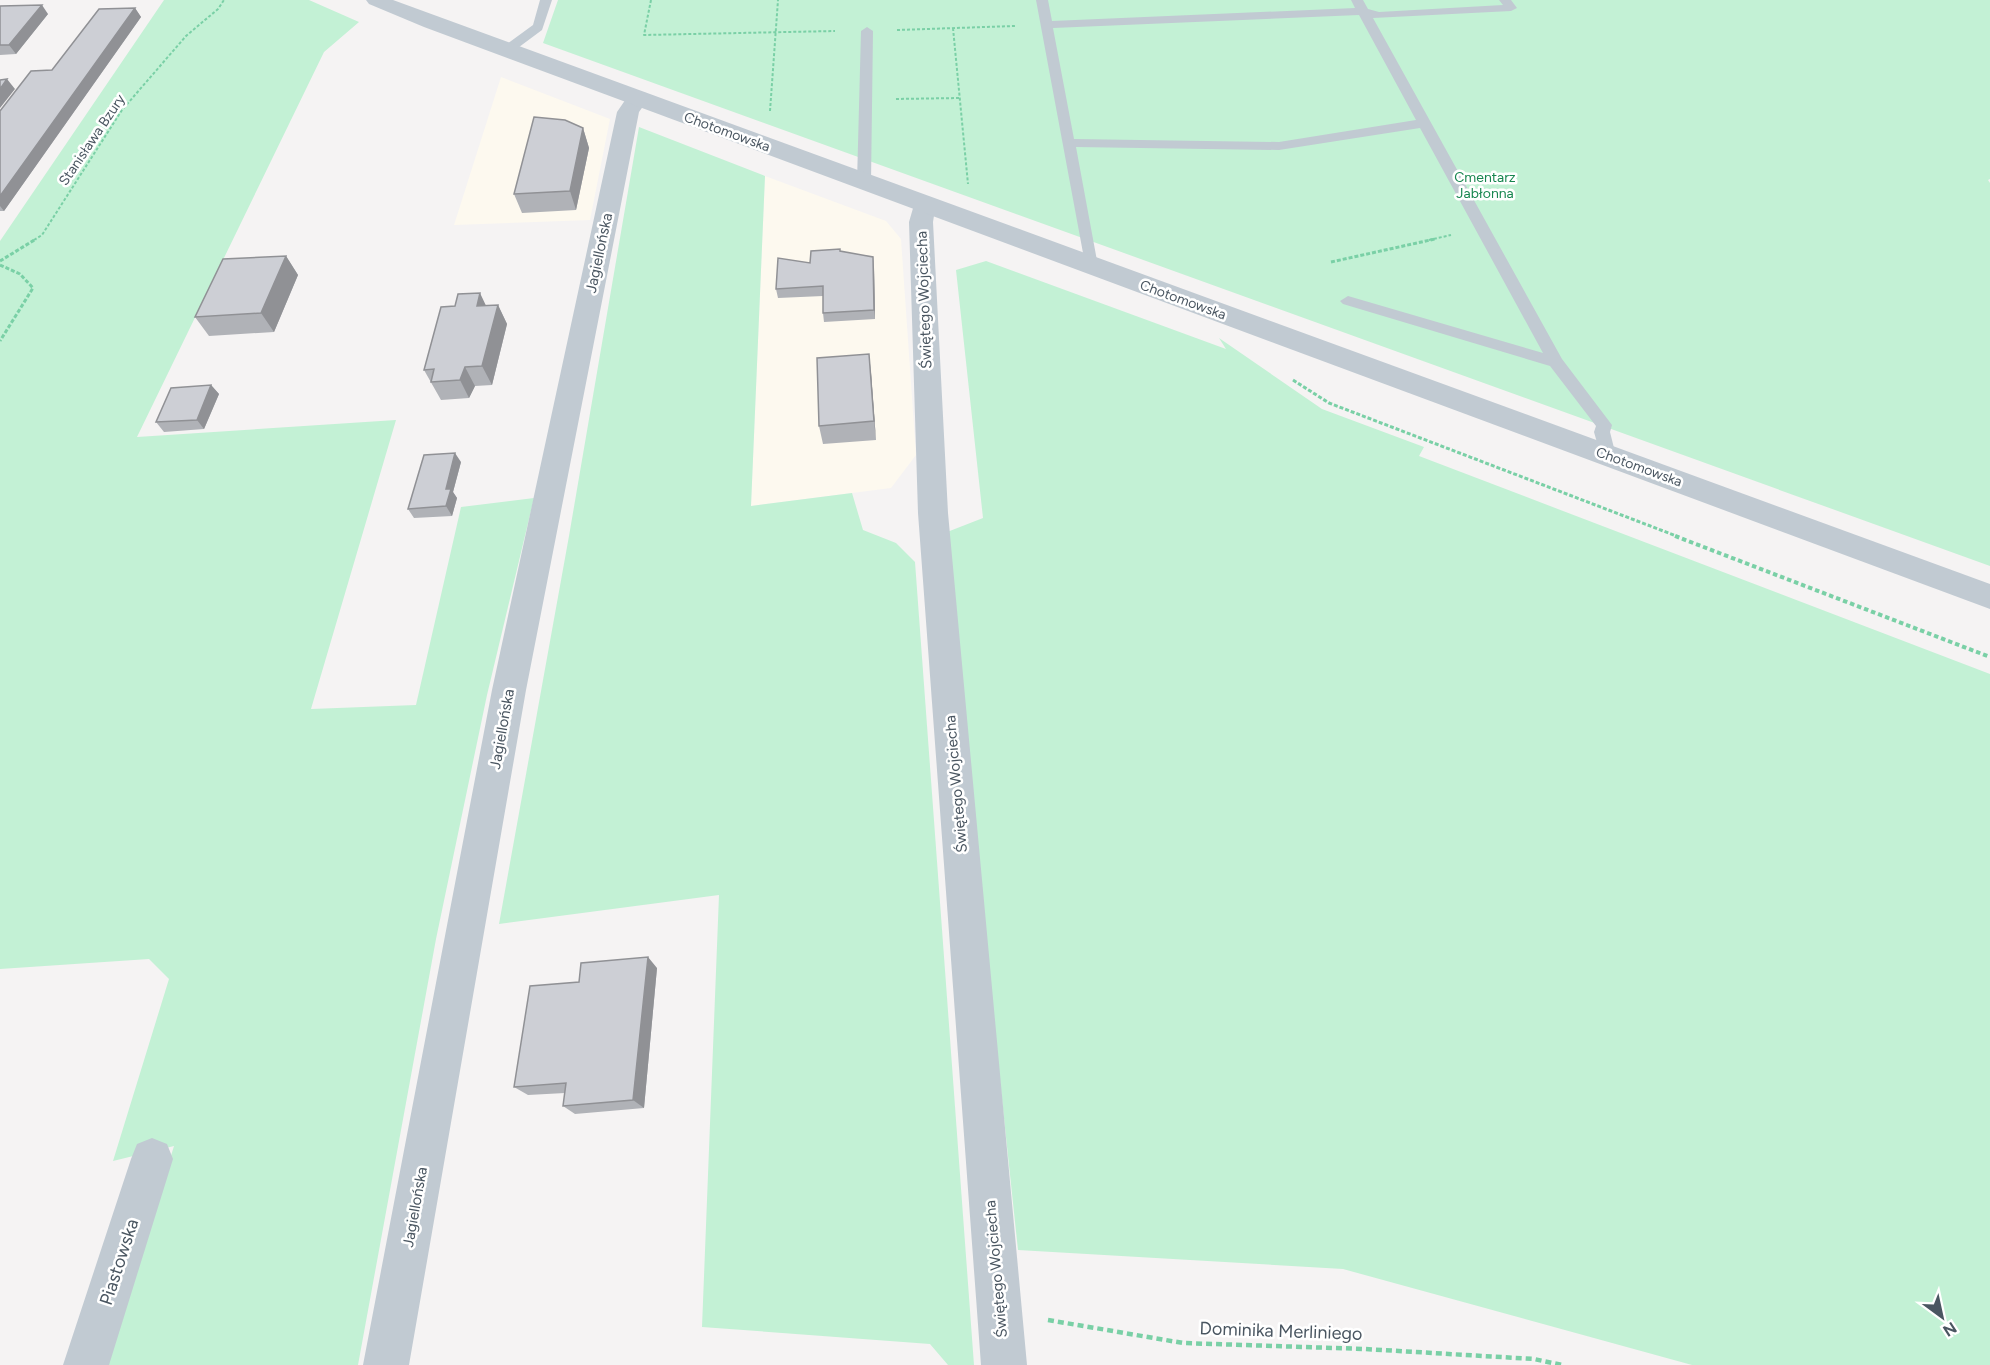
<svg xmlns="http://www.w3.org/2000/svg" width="1990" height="1365" font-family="Figtree,sans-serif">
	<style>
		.commercial { fill: #fdf9ef }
		.green { fill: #c3f1d5 }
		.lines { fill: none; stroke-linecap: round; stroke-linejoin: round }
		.path-far3 { stroke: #7ad0a6; stroke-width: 2; stroke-dasharray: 3 2; stroke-linecap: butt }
		.path-far2 { stroke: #7ad0a6; stroke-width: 3; stroke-dasharray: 4 2; stroke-linecap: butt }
		.path-far1 { stroke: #7ad0a6; stroke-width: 4; stroke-dasharray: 4.5 3; stroke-linecap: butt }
		.path { stroke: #7ad0a6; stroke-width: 4.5; stroke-dasharray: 6 4; stroke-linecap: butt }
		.service { fill: #c1cad2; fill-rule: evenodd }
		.minor { fill: #c1cad2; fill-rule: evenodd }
		.tertiary { fill: #c1cad2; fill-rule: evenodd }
		.wall { fill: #b0b2b7 }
		.shaded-wall { fill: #909195 }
		.building { fill: #cdcfd5; stroke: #909195; stroke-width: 1.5 }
		.labels { text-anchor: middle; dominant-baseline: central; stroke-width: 5; stroke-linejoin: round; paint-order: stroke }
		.far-street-label { font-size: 14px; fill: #4a5661; stroke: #fff }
		.far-park-label { font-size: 14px; fill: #17864f; stroke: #fff }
		.street-label { font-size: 15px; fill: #4a5661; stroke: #fff }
		.near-street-label { font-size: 18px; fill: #4a5661; stroke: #fff }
	</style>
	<rect width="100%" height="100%" fill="#f5f3f3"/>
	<path class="commercial" d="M501 77 610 119 590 220 454 225Z
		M765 176 886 221 901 239 916 455 891 488 751 506Z"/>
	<path class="green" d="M164 0H309L359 22 324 52 137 437 396 420 311 709 416 705 461 507 534 498 487 695 436 939 358 1365H107L174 1146 113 1161 169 979 149 959 0 969V241Z
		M558 0H1990V179L1988 180 1990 183V566L543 43Z
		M639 127 765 176 751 506 852 493 863 530 896 543 915 562 974 1365H948L930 1344 702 1327 719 895 499 924 569 536Z
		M986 261 1226 349 1219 338 1322 409 1424 447 1419 456 1990 674V1365H1692L1343 1269 1018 1250 942 534 983 518 956 270Z"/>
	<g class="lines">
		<path class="path-far3" d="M651 0 644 35 835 31
			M953 28 968 184
			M897 30 1015 26
			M896 99 959 98
			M770 111 778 0
			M34 240 42 235 122 110 186 36 218 9 224 0
			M1429 240 1451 235"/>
		<path class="path-far2" d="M0 261 36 239
			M1331 262 1435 239
			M0 265 20 274 33 288 0 341
			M1293 380 1329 403 1679 537"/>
		<path class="path-far1" d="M1675 536 1990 657"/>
		<path class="path" d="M1048 1320 1183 1343 1365 1349 1534 1359 1562 1365"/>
		<path class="service" d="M540 0H552L542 30 511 53H503V47L533 25Z
			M1036 0H1048L1052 21 1355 8 1351 0H1363L1368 9 1379 12 1503 5 1499 0H1511L1517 8 1511 11 1373 18 1562 359 1612 425 1610 432 1616 456 1614 460H1602L1594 432 1596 426 1550 366 1343 304 1340 301 1348 296 1543 353 1420 128 1279 150 1076 147 1098 266 1096 269H1086ZM1359 15 1416 120 1279 142 1074 139 1053 28Z
			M867 27 873 31 871 182 864 186 857 182 861 31Z"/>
		<path class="minor" d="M638 92 646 93 649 98 639 112 526 690 409 1365H363L492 690 617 112 630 93Z
			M924 196 932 198 936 203 933 222 948 513 1027 1365H981L918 513 909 222 916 198Z
			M152 1138 167 1144 173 1159 109 1365H63L131 1159 137 1144Z"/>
		<path class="tertiary" d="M366 0H393L1990 584V609L424 27 369 4Z"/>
	</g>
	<path class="wall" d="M0 6 48 14 16 54 0 55Z
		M135 8 141 17 4 211H0V111L52 70Z
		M583 128 589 148 576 210 522 213 514 194Z
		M841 251 874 267 875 319 824 322 823 313V296L778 298 776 289 810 263Z
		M286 256 298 275 274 332 209 336 195 317Z
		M486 305H498L507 324 492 385 475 386 469 398 441 400 424 370Z
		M871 373 876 440 823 444 819 426Z
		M211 385 219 394 204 429 164 432 156 422Z
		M461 462 453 492 457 498 452 516 414 518 408 509Z
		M657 968 644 1108 575 1114 563 1106 565 1093 528 1095 514 1087 579 982Z"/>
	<path class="shaded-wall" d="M42 5 48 14 16 54 9 45Z
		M135 8 141 17 4 211 0 206V196Z
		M7 79 15 89 0 108V89Z
		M583 128 589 148 576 210 570 191Z
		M286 256 298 275 274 332 261 313Z
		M873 257 874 267 875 319 874 310Z
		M480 293 489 312 477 306Z
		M498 305 507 324 492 385 482 366Z
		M869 354 871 373 876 440 874 421Z
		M465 367 475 386 469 398 460 380Z
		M211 385 219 394 204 429 197 420Z
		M455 453 461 462 453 492 457 498 452 516 446 506V489Z
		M648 957 657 968 644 1108 633 1100Z"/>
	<path class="building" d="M42 5 9 45H0V6Z
		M135 8 0 196V111L31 71 52 70 99 9Z
		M7 79 0 89V80Z
		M534 117 565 120 583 128 570 191 514 194Z
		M840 249V251L873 257 874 310 823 313V286L776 289 778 258 810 263 811 251Z
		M286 256 261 313 195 317 223 259Z
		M480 293 477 306 498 305 482 366 465 367 460 380 431 382 434 369 424 370 441 307 455 306 458 294Z
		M869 354 874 421 819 426 817 358Z
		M211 385 197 420 156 422 171 388Z
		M455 453 446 489H451L446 506 408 509 424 455Z
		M648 957 633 1100 563 1106 566 1083 514 1087 530 986 579 982 581 963Z"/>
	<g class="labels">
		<g class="far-street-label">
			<text transform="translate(727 132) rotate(20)">Chotomowska</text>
			<text transform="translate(92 140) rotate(-56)">Stanisława Bzury</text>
			<text transform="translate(1183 300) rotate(20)">Chotomowska</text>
			<text transform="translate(1639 467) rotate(20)">Chotomowska</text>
		</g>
		<g class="far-park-label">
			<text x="1485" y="177">Cmentarz<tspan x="1485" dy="16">Jabłonna</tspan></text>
		</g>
		<g class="street-label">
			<text transform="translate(599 253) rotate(-78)">Jagiellońska</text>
			<text transform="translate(924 300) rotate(-92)">Świętego Wojciecha</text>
			<text transform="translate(502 729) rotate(-80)">Jagiellońska</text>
			<text transform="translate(956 784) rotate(-95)">Świętego Wojciecha</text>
			<text transform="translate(415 1207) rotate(-80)">Jagiellońska</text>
			<text transform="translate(996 1269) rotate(-95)">Świętego Wojciecha</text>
		</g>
		<g class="near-street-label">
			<text transform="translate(119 1262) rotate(-72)">Piastowska</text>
			<text transform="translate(1281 1331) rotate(2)">Dominika Merliniego</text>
		</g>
	</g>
	<g transform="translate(1942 1317) rotate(147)" stroke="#ffffff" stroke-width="4.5" paint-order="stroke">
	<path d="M0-4.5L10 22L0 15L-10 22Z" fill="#4a5661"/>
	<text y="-9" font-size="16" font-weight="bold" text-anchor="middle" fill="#4a5661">N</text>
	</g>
</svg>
